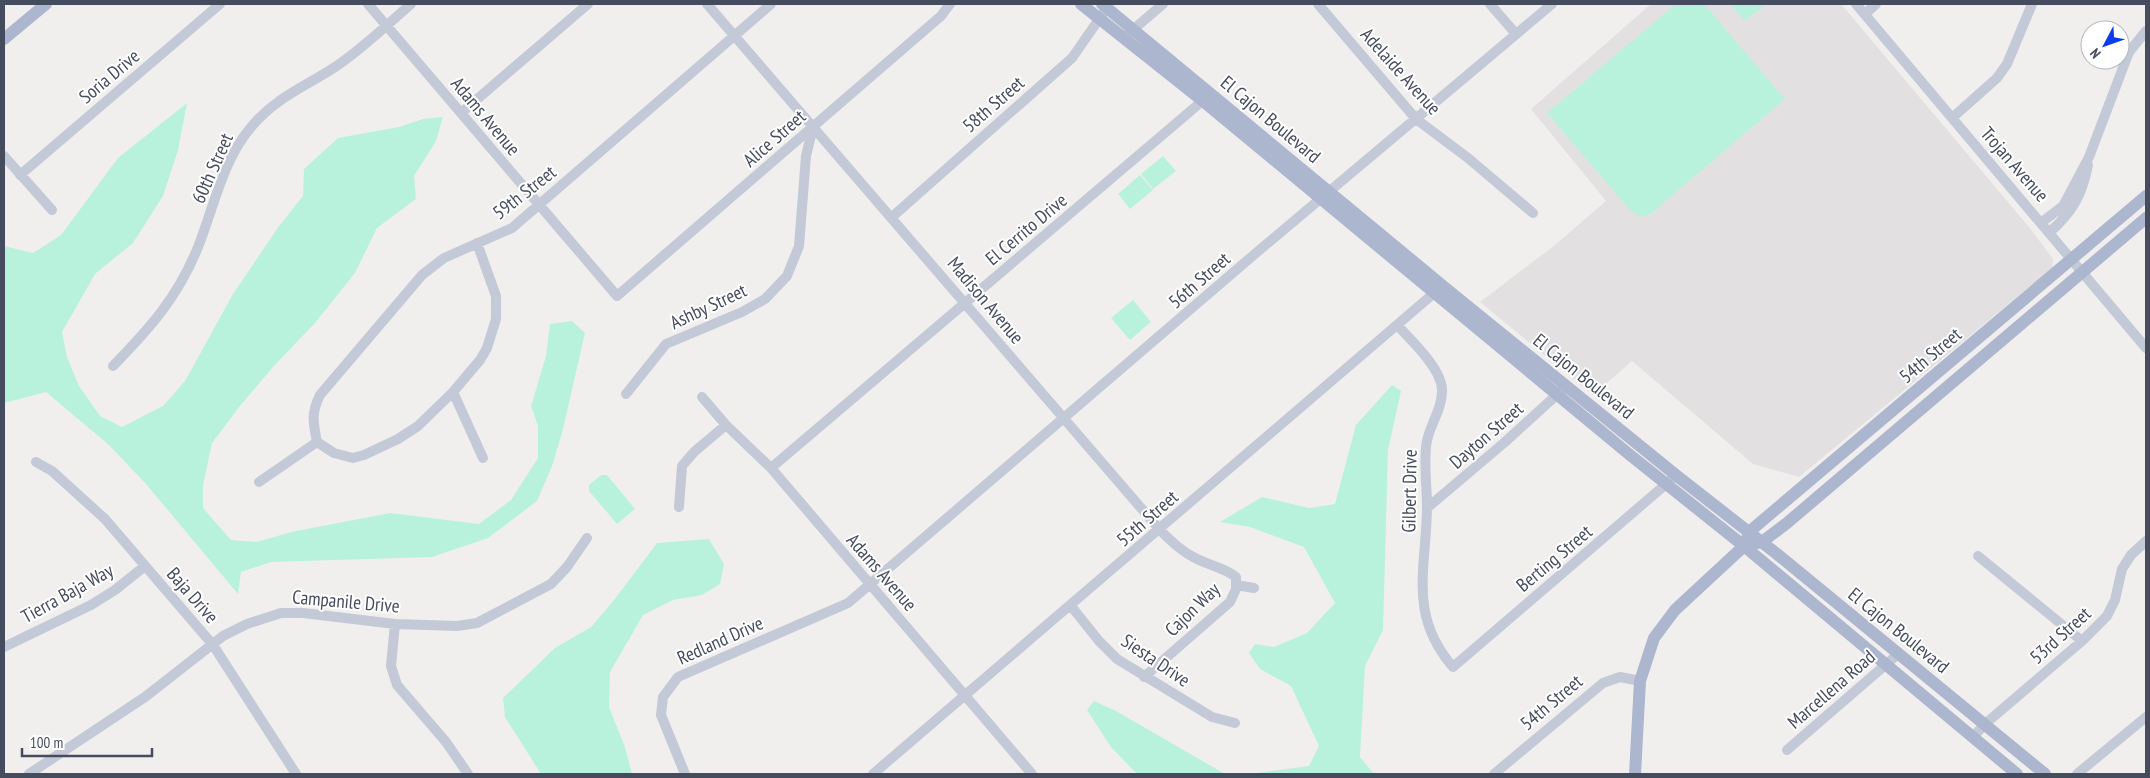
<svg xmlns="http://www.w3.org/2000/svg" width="2150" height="778" font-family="'PT Sans Narrow',sans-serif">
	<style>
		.education { fill: #e2e0e0 }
		.green { fill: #b9f2dc }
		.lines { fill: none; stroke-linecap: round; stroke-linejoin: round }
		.minor { stroke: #c3c9d6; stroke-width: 10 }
		.major { stroke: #acb6cf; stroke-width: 12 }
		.labels { text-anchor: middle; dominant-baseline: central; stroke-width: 4; stroke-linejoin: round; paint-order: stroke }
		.street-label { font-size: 19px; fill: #454c5d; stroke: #fff }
	</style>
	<rect width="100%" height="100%" fill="#f1efee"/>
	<path class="education" d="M1651 4H1841L2029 227 2053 259 2052 268 1799 477 1753 464 1632 361 1593 395 1480 302 1555 245 1606 201 1531 109Z"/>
	<path class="green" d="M1676 4H1704L1785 99 1648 216 1638 215 1630 210 1547 113Z
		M1737 4H1766L1745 21 1733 7Z
		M187 103 178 150 163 196 133 243 95 274 62 332 67 357 79 386 100 416 122 427 163 406 185 381 233 294 279 226 303 196 304 169 338 138 399 127 423 119 443 117 436 141 414 176 416 199 377 228 355 273 315 323 273 367 240 406 212 443 203 485V508L231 540 257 542 291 532 390 513 479 524 511 500 538 458V426L531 406 546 356 550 324 572 321 585 333 562 433 552 466 537 501 488 538 432 557 271 562 241 572 238 594 146 484 109 445 46 392 4 403V246L33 253 61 235 118 158Z
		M1163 156 1176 171 1153 189 1141 174Z
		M1140 175 1153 190 1130 209 1118 194Z
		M1133 300 1151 322 1130 340 1111 318Z
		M1392 385 1401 391 1388 450 1383 630 1365 666 1360 757 1374 774H1250L1309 766 1319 746 1291 686 1260 669 1249 653 1255 644 1274 647 1307 633 1335 603 1304 547 1250 527 1220 522 1262 497 1309 508 1335 504 1356 425Z
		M601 475H607L635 509 617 524 589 491V485Z
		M709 539 724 564 720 584 702 595 673 600 643 615 610 672 609 707 625 747 632 774H541L505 717 503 698 555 648 591 627 614 600 657 543Z
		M1094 701 1116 711 1225 774H1137L1111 747 1087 710Z"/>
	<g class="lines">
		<path class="minor" d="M368 4 617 296 941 16 950 4
			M707 4 1160 530C1171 541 1182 552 1197 559 1211 566 1225 568 1236 577V585L1254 588
			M1318 4 1416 119 1468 158 1533 213
			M1490 4 1516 34
			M1856 4 2146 348
			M1865 14 1876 4
			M1128 34 1163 4
			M461 113 588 4
			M1952 118 1997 78 2007 64 2032 4
			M4 156 52 210
			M20 175 220 4
			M892 217 1072 58 1104 12
			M2042 222 2063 206 2089 157 2129 52 2146 31
			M2050 232C2072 212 2082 196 2088 165
			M1397 325C1411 340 1441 368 1442 389 1443 410 1427 428 1426 447 1424 467 1427 488 1427 508 1426 570 1408 615 1453 667L1672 479
			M113 366C150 328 178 297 198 247 214 207 223 159 252 126 276 98 302 88 332 69 358 53 388 24 411 4
			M453 392 483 458
			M626 394 666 344 742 312 765 299 787 276 799 246 806 156 813 127
			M702 397 726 425 771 468 1032 774
			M317 442C313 422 311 413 320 395L422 275 444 258 512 228 771 4
			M317 442 334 453 353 458 364 455 398 439 418 426 453 392 480 360 487 348 496 319V296L477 243
			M36 462 52 471 105 519 213 645 296 774
			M771 468 1207 97
			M259 482 317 442
			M679 507 682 466 694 452 726 425
			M1427 508 1505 442 1562 390
			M1978 556 2082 641
			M1071 606 1099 641 1117 659 1212 717 1235 723
			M395 624 391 666 397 685 446 742 468 774
			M4 647 91 605 115 590 145 566
			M1144 677 1230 602 1236 589V585
			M1973 737 1985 724 2082 641 2107 616 2115 600 2122 569 2131 555 2146 541
			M1787 750 1898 654
			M29 774 145 697 223 636 247 624 281 613H303L395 624 457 626 477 623 551 584 567 567 587 538
			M685 774 661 715 663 697 678 677 848 603 1256 253 1552 4
			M873 774 1440 288
			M1494 774 1603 683 1620 677 1640 681
			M2077 774 2146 717"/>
		<path class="major" d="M1081 4 1203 101 1630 455 1744 546 2017 774
			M1102 4 1443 286 1677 476 1777 554 2045 774
			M4 39 46 4
			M1747 539 1749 532 2146 196
			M1635 774 1640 681 1654 638 1675 610 1744 546 1762 542 1787 523 2146 218"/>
	</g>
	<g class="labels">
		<g class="street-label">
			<text transform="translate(1401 71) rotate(48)">Adelaide Avenue</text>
			<text transform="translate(109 76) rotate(-40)">Soria Drive</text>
			<text transform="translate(993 104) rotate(-41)">58th Street</text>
			<text transform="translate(486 116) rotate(50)">Adams Avenue</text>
			<text transform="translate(1271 119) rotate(40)">El Cajon Boulevard</text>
			<text transform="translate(774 138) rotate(-41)">Alice Street</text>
			<text transform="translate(2015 164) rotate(49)">Trojan Avenue</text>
			<text transform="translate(212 168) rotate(-66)">60th Street</text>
			<text transform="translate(524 192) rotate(-38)">59th Street</text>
			<text transform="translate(1026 229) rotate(-40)">El Cerrito Drive</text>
			<text transform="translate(1199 280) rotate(-41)">56th Street</text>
			<text transform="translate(986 300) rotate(50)">Madison Avenue</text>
			<text transform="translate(708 306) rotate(-25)">Ashby Street</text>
			<text transform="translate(1930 355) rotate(-40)">54th Street</text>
			<text transform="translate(1584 376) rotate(39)">El Cajon Boulevard</text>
			<text transform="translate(1486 435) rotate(-41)">Dayton Street</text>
			<text transform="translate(1409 491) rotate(-89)">Gilbert Drive</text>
			<text transform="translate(1147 518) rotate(-41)">55th Street</text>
			<text transform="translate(1554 558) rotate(-40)">Berting Street</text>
			<text transform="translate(882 572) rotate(49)">Adams Avenue</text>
			<text transform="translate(67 593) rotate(-29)">Tierra Baja Way</text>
			<text transform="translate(193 595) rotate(49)">Baja Drive</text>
			<text transform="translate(346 601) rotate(5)">Campanile Drive</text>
			<text transform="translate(1192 609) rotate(-44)">Cajon Way</text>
			<text transform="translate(1899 630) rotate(39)">El Cajon Boulevard</text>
			<text transform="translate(2060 635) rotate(-42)">53rd Street</text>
			<text transform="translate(720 640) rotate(-24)">Redland Drive</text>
			<text transform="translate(1156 660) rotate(34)">Siesta Drive</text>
			<text transform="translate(1831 689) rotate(-41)">Marcellena Road</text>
			<text transform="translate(1551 702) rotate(-40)">54th Street</text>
		</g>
	</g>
	<rect width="2150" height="778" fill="none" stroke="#454c5d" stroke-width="10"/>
	<g transform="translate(2105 45) rotate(229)"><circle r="24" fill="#ffffff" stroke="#b5b7be"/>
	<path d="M0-4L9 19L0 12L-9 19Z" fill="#0c3ced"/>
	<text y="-8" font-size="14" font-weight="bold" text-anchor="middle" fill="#454c5d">N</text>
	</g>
	<path d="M22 748v8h130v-8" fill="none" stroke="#454c5d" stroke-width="2.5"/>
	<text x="30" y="748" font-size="15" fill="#454c5d" stroke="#ffffff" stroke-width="4" paint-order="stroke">100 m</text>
</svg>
